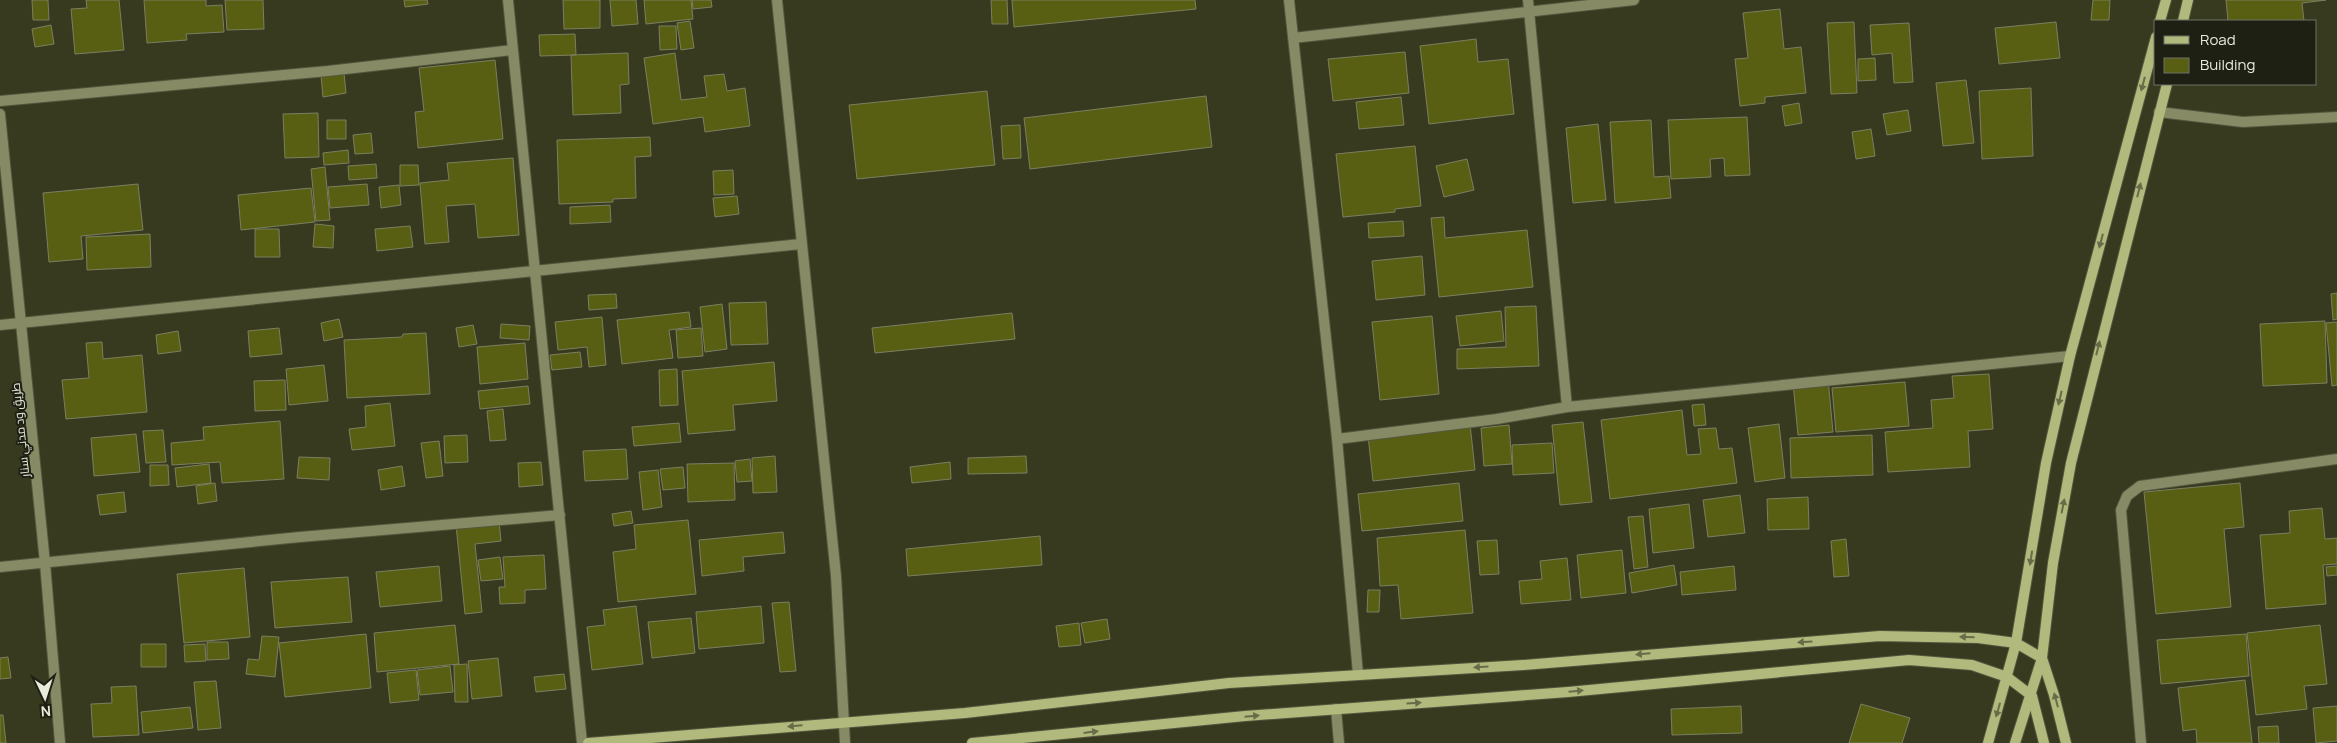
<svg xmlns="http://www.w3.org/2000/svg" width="2337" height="743" font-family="Manrope,Cairo,sans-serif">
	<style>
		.building { fill: #595f12; stroke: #7b7f61 }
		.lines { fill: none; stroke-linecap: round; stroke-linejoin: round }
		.street-casing { stroke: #53563d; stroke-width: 12 }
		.secondary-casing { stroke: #53563d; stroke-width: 12 }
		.street { stroke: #868b65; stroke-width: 10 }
		.secondary { stroke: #b2b97c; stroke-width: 10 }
		.oneway { fill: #686c48 }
		.labels { text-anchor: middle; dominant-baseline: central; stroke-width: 4; stroke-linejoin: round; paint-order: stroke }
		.street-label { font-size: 12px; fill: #e8ebdb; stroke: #1f2014 }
	</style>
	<rect width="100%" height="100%" fill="#373a1f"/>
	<path class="building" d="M32 0H48L49 20H33Z
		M86 0H119L124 50 75 54 71 9 87 8Z
		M144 0H206V6L222 5 224 32 186 34 187 40 147 43Z
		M225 0H263L264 29 227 30Z
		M404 0H427L428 4 405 7Z
		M563 0H600V28L564 29Z
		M610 0H636L638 24 612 26Z
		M644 0H691L693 19 646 24Z
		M692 0H711L712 7 693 9Z
		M991 0H1007L1008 24H992Z
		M1012 0H1195L1196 9 1014 27Z
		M2093 0H2110L2109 20H2091Z
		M2226 0H2326L2302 3 2304 21H2228Z
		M1780 9 1784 49 1801 47 1806 93 1765 97V103L1740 106 1735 59 1748 58 1743 13Z
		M690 21 694 48 681 50 677 23Z
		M1854 22 1857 93 1831 94 1827 23Z
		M2056 22 2060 58 1999 64 1995 28Z
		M1909 23 1913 82 1894 83 1892 53 1872 55 1870 25Z
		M51 25 54 44 35 47 32 29Z
		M659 26H676L677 49 660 50Z
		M575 34 576 55 540 56 539 35Z
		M1476 39 1478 62 1508 59 1514 114 1429 124 1420 46Z
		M1405 52 1409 93 1333 101 1328 59Z
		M628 53 629 84 620 85 621 113 573 115 571 55Z
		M675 53 681 100 707 97 704 76 724 74 727 91 745 88 750 126 705 132 703 117 653 124 644 58Z
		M1875 58 1876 80 1858 81V59Z
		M495 60 503 139 418 148 415 112 424 111 419 68Z
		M344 73 346 93 323 97 321 76Z
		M1966 80 1974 143 1943 146 1936 83Z
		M2031 88 2033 156 1982 159 1979 91Z
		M987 91 995 165 857 179 849 105Z
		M1206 96 1212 147 1030 169 1024 118Z
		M1401 97 1404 125 1359 129 1356 102Z
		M1799 103 1802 123 1785 126 1782 106Z
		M1908 110 1911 131 1887 135 1883 114Z
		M318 113 319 157 285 158 283 114Z
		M1747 117 1750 175 1725 176 1724 158 1710 159 1711 177 1671 179 1668 120Z
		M327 120H346V139H327Z
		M1651 120 1654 177 1669 176 1671 198 1615 203 1610 122Z
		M1598 124 1606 200 1573 203 1566 128Z
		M1020 125 1021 158 1003 159 1001 126Z
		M1871 129 1875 156 1856 159 1852 132Z
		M371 133 373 153 355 154 353 135Z
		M650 137 651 156 635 157 636 198 613 199V202L559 204 557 140Z
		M1415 146 1421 206 1395 209V212L1343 217 1336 154Z
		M348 150 349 163 324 165 323 153Z
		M513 158 519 235 478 238 475 204 446 206 449 242 425 244 420 183 449 180 447 163Z
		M1467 159 1474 190 1444 197 1436 166Z
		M376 164 377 178 349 180 348 166Z
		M400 165H418L419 185 400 186Z
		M325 167 330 220 316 221 311 169Z
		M733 170 734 194 714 195 713 171Z
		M138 184 143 230 81 236 83 259 49 262 43 193Z
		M367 184 369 205 330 208 328 187Z
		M399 185 401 205 381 208 379 187Z
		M311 188 315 222 241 230 238 195Z
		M737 196 739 214 715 217 713 198Z
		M610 205 611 222 570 224V207Z
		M1444 217 1445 238 1527 230 1533 287 1439 297 1431 218Z
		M1403 221 1404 236 1369 238 1368 223Z
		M315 224 334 226 333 248 313 247Z
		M410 226 413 247 377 251 375 229Z
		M255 229H279L280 257H255Z
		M150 234 151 267 87 270 86 237Z
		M1422 256 1425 295 1376 300 1372 261Z
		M2337 293V319L2333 320 2331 294Z
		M616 294 617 308 589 310 588 295Z
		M766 302 768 344 731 345 729 303Z
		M722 304 727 349 705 352 700 307Z
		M1536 306 1539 366 1457 369V349L1506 347 1505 307Z
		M1501 311 1504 341 1460 346 1456 316Z
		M689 312 691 327 669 330 673 358 622 364 617 320Z
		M1012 313 1015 339 875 353 872 328Z
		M1432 316 1439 394 1380 400 1372 322Z
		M602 317 606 365 589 367 587 347 558 350 555 322Z
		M339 319 343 337 324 341 321 323Z
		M2325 321 2327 383 2263 386 2260 324Z
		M2337 322V385L2332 386 2326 323Z
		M501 324 530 326 529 340 500 338Z
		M473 325 477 344 459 347 456 328Z
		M279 328 282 354 250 357 248 331Z
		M701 328 703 356 678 358 676 330Z
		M178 331 181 351 158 354 156 335Z
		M426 333 430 394 347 398 344 340 402 337 403 334Z
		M102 342 103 359 142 355 147 412 66 419 62 380 89 378 86 343Z
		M525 343 528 379 480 384 477 347Z
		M580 352 582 367 552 370 550 355Z
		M774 362 777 401 733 405 735 430 688 434 682 371Z
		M324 365 328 401 289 405 286 369Z
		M677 369 678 405 660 406 659 370Z
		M1989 374 1993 429 1968 431 1970 467 1888 472 1885 432 1933 428 1931 400 1954 398 1952 376Z
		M1828 379 1833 432 1798 435 1793 383Z
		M285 380 286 410 255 411 254 381Z
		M1905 382 1909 426 1836 432 1832 388Z
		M528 386 530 404 480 409 478 391Z
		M390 403 395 446 352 450 349 429 366 427 365 406Z
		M1704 404 1706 425 1694 426 1692 405Z
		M503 409 506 440 490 441 487 411Z
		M1682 410 1687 455 1701 454 1698 429 1716 428 1719 449 1732 448 1737 483 1610 499 1601 420Z
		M280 421 284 479 222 483 220 462 172 465 171 443 204 440 203 427Z
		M1583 422 1592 502 1560 505 1552 425Z
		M679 423 681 442 634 446 632 427Z
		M1470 424 1475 470 1373 481 1368 436Z
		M1779 424 1785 478 1755 482 1748 428Z
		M1509 425 1512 464 1484 466 1481 428Z
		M163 430 166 462 146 463 143 431Z
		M136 434 140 472 94 476 91 438Z
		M467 435 468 462 445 463 444 436Z
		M1872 435 1873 475 1791 478 1790 438Z
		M439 441 443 476 426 478 421 443Z
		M1552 443 1554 473 1513 475 1512 445Z
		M626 449 628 479 585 481 583 451Z
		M775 456 777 492 753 493 752 458Z
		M1026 456 1027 473 968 474V458Z
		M299 457 330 458 329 480 297 478Z
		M750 459 752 481 737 482 735 461Z
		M541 462 543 485 519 487 518 463Z
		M950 462 951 479 912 483 910 467Z
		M734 463 735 500 688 502 687 464Z
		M209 464 211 483 177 487 175 468Z
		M150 465H168L169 485 150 486Z
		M402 466 405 486 381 490 378 470Z
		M683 467 685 488 663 490 660 469Z
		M658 470 662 507 643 510 639 472Z
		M215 483 217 501 198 504 196 486Z
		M1459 483 1463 521 1362 531 1358 494Z
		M2240 483 2244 527 2224 529 2231 607 2156 614 2144 492Z
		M124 492 126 512 100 515 97 495Z
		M1740 495 1745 533 1708 537 1703 500Z
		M1808 497 1809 529 1768 530 1767 499Z
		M1689 504 1694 548 1653 553 1649 509Z
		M2322 508 2325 539 2337 538V564L2323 565 2326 604 2266 609 2260 535 2290 533 2289 511Z
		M631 511 633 523 614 526 612 514Z
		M1643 516 1648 567 1634 569 1628 517Z
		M688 520 696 594 618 602 613 552 636 549 634 525Z
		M499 521 501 541 475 544 482 612 465 614 456 525Z
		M1465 530 1473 613 1401 619 1398 585 1380 586 1377 538Z
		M783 532 785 553 743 557 744 571 702 576 699 540Z
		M1040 536 1042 565 908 576 906 549Z
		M1846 539 1849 576 1834 577 1831 541Z
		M1497 540 1499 574 1480 575 1477 541Z
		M1622 550 1626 593 1581 598 1577 555Z
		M544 555 546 589 525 590V603L500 604 499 587H505L503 557Z
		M500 557 503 579 481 581 478 560Z
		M1567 558 1571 600 1521 604 1519 581 1542 579 1540 561Z
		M1674 565 1677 585 1632 593 1629 573Z
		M439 566 442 601 380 607 376 572Z
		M1734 566 1736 590 1682 595 1680 572Z
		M2337 566V575L2327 576 2326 567Z
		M244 568 250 637 184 643 177 574Z
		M348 577 352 622 275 628 271 582Z
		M1368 590H1380L1379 612H1367Z
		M789 602 796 671 780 672 772 603Z
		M636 606 643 664 592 670 587 627 605 625 603 610Z
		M761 606 764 643 699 649 696 612Z
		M691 618 695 653 652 658 648 622Z
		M1107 619 1110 639 1085 643 1081 623Z
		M1079 623 1081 645 1059 647 1056 626Z
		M455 625 459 664 377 672 374 633Z
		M2320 625 2327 684 2304 686 2307 709 2256 715 2247 633Z
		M366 634 371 688 285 697 279 643Z
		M2246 634 2249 676 2161 684 2157 640Z
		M262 636 279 637 275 677 246 674 248 659 259 660Z
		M207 642H228L229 659 207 660Z
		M141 644H166V667H141Z
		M205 644 206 661 185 662 184 645Z
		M8 657 11 678 0 679V658Z
		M498 658 502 696 472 699 468 661Z
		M467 664 468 702H455L454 665Z
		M450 666 453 692 420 695 417 670Z
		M416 670 419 700 390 703 387 673Z
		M564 674 566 689 536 692 534 677Z
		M2245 680 2252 743H2197L2196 729 2183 731 2178 688Z
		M216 681 221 728 198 730 194 682Z
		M136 686 139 735 93 737 91 704 112 703 111 687Z
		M1861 704 1910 718 1902 743H1849Z
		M1741 706 1742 733 1672 735 1671 709Z
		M2337 706V741L2316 743 2313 708Z
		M190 707 193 728 143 733 141 712Z
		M0 715H3L6 743H0Z
		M2278 726 2279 743H2259L2258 727Z"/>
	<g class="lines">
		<defs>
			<path id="street" d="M508 0 582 743
				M777 0 836 576 845 743
				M1289 0 1337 439 1358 674
				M1528 0 1567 407
				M1293 38 1634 0
				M0 101 328 71 512 50
				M2159 112 2243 122 2337 117
				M0 114 45 563 60 743
				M0 325 801 244
				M1337 439 1497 419 1567 407 2070 356
				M0 567 300 537 560 515
				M1336 709 1339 743
				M2141 743 2121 510 2127 496 2140 486 2337 459"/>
			<path id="secondary" d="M2160 21 2166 0
				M2183 21 2188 0
				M588 743 965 713 1229 683 1523 665 1880 636 1978 638 2016 643 2042 658 2054 695 2066 743
				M972 743 1245 716 1568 692 1909 660 1972 665 2007 677 2032 696 2044 743
				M1988 743 2016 643 2046 463 2070 356 2156 37
				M2015 743 2042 658 2053 563 2071 463 2167 84"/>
		</defs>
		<use href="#street" class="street-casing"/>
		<use href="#secondary" class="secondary-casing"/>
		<use href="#street" class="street"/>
		<use href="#secondary" class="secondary"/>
	</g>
	<defs><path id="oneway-solid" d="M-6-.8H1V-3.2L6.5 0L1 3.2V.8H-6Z" transform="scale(1.25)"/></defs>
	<g class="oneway">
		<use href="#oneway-solid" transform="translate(2143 84) rotate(105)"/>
		<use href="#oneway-solid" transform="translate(2139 190) rotate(-76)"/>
		<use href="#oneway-solid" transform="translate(2101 241) rotate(105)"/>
		<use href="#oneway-solid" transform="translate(2098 348) rotate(-76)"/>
		<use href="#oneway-solid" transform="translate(2060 398) rotate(103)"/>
		<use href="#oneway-solid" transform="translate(2063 506) rotate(-79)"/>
		<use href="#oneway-solid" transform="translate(2031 558) rotate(99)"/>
		<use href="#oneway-solid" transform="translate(1967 637) rotate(-178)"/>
		<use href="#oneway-solid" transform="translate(1805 642) rotate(176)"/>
		<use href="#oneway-solid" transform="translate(1643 654) rotate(175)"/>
		<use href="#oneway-solid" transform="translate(1481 667) rotate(177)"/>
		<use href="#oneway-solid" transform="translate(1576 691) rotate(-5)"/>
		<use href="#oneway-solid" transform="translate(2056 700) rotate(-105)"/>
		<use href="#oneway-solid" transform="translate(1414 703) rotate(-4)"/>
		<use href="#oneway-solid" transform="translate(1998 710) rotate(106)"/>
		<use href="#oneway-solid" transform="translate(1252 716) rotate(-5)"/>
		<use href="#oneway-solid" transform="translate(795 726) rotate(175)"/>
		<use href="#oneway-solid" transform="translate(1091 732) rotate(-7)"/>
	</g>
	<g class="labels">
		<g class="street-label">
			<text transform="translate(20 430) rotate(-96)">طريق ود مدني سنار</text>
		</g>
	</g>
	<rect x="2154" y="20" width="162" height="65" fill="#1f2014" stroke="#6f7164"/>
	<rect x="2164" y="36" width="25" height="8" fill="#b2b97c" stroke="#6f7164"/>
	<text x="2200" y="45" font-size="15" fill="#e8ebdb">Road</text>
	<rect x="2164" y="58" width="25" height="15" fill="#595f12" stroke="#6f7164"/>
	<text x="2200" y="70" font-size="15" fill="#e8ebdb">Building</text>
	<g transform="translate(45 698) rotate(176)" stroke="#1f2014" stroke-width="4" paint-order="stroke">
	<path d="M0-4L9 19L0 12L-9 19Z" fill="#e8ebdb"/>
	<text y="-8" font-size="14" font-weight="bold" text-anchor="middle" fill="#e8ebdb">N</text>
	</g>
</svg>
